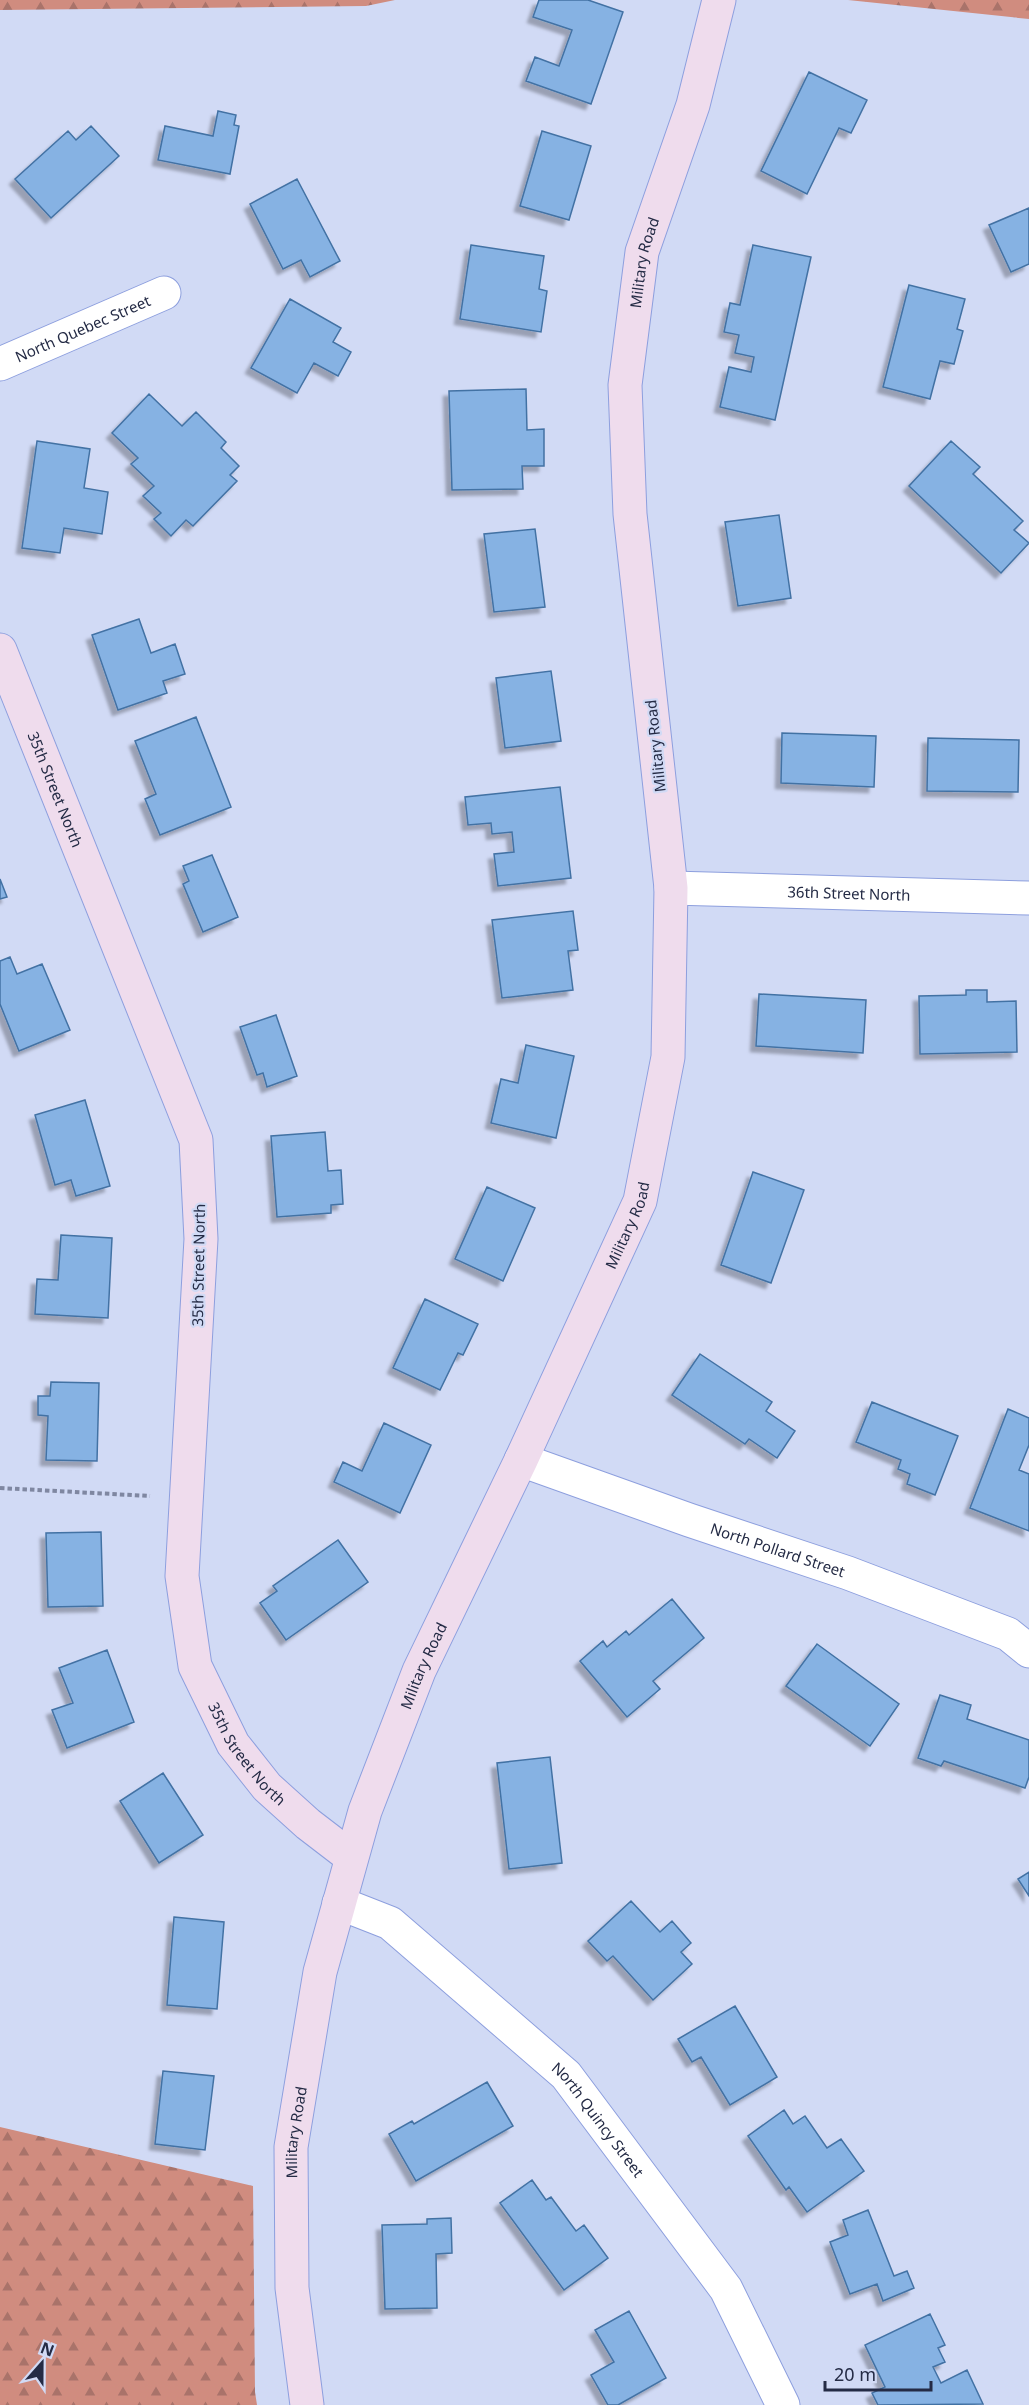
<svg xmlns="http://www.w3.org/2000/svg" width="1029" height="2405" font-family="'Noto Sans',sans-serif">
	<style>
		.forest { fill: url(#forest-firs) }
		.building { fill: #86b2e3; stroke: #4372a4; stroke-width: 1.5; filter: url(#shadow) }
		.lines { fill: none; stroke-linecap: round; stroke-linejoin: round }
		.street-casing { stroke: #8d9fde; stroke-width: 35 }
		.secondary-casing { stroke: #8d9fde; stroke-width: 35 }
		.path { stroke: #7f87a1; stroke-width: 4; stroke-dasharray: 4.5 3; stroke-linecap: butt }
		.street { stroke: #fff; stroke-width: 33 }
		.secondary { stroke: #efdced; stroke-width: 33 }
		.labels { text-anchor: middle; dominant-baseline: central; stroke-width: 4.5; stroke-linejoin: round; paint-order: stroke }
		.street-label { font-size: 15px; fill: #242b45; stroke: #d1daf5 }
	</style>
	<defs>
		<pattern id="forest-firs" width="22" height="20" patternUnits="userSpaceOnUse" patternTransform="scale(1.5)"><rect width="22" height="20" fill="#d08c7f"/><path d="M5 1l3.5 6h-7zM16 11l3.5 6h-7z" fill="#a9736a"/></pattern>
		<filter id="shadow"><feDropShadow dx="-5.5" dy="5.5" stdDeviation="1.5" flood-color="#0004"/></filter>
	</defs>
	<rect width="100%" height="100%" fill="#d1daf5"/>
	<path class="forest" d="M0 0H395L366 6 0 10Z
		M848 0H1029V19Z
		M0 2127 253 2186 255 2392 257 2405H0Z"/>
	<path class="building" d="M539 0H588L623 12 591 104 526 81 535 57 559 66 572 30 533 17Z
		M809 72 867 100 851 133 839 128 807 194 761 171Z
		M218 111 236 115 234 125 239 126 230 174 158 160 165 126 213 136Z
		M91 126 119 156 51 218 15 179 68 131 76 140Z
		M542 131 591 146 569 220 520 206Z
		M297 179 340 261 310 277 301 260 283 269 250 204Z
		M1029 208V264L1011 272 989 225Z
		M471 245 544 256 539 289 547 291 541 332 460 319Z
		M753 245 811 257 775 420 720 407 729 367 751 372 754 357 735 353 739 335 724 332 730 303 740 305Z
		M909 285 965 299 957 329 963 331 954 364 940 361 930 399 883 387Z
		M290 299 341 328 333 342 351 352 338 376 314 363 297 393 251 368Z
		M526 389 527 430 544 429V466H522L523 489 452 490 449 391Z
		M149 394 182 426 196 412 226 442 221 448 239 466 230 475 237 481 193 526 186 520 171 536 154 519 161 513 143 496 154 486 131 464 138 458 112 433Z
		M37 441 90 449 84 488 108 492 102 534 64 528 60 553 22 548Z
		M951 441 980 467 973 474 1023 521 1014 530 1029 543 1001 573 909 486Z
		M779 515 791 598 738 606 725 522Z
		M535 529 545 607 494 612 484 534Z
		M139 619 151 653 175 644 185 674 163 681 167 693 118 710 92 635Z
		M551 671 561 741 505 748 496 678Z
		M196 717 231 807 160 835 145 799 156 794 135 741Z
		M782 733 876 736 874 787 781 783Z
		M928 738 1019 740 1018 792 927 791Z
		M560 787 571 878 498 886 494 854 514 852 512 832 492 834 491 823 468 825 465 797Z
		M212 855 238 917 203 932 183 884 189 881 183 866Z
		M0 879 7 897 0 899Z
		M573 911 578 950 568 951 573 990 502 998 492 920Z
		M10 957 17 974 42 964 70 1030 19 1051 0 1004V961Z
		M966 990H987V1002L1016 1001 1017 1052 920 1054 919 996 966 995Z
		M759 994 866 1000 863 1053 756 1046Z
		M276 1015 297 1076 267 1087 263 1073 257 1075 240 1027Z
		M526 1045 574 1056 556 1138 491 1123 501 1079 518 1083Z
		M85 1100 110 1186 76 1196 71 1180 55 1185 35 1115Z
		M325 1132 328 1171 341 1170 343 1204 331 1205V1213L277 1217 271 1136Z
		M753 1172 804 1190 771 1283 721 1265Z
		M487 1187 535 1208 503 1281 455 1259Z
		M61 1235 112 1238 108 1318 35 1314 37 1279 58 1280Z
		M425 1299 478 1324 463 1355 458 1353 440 1390 393 1368Z
		M700 1354 772 1402 766 1411 795 1431 777 1458 749 1439 745 1444 672 1395Z
		M51 1382 99 1383 97 1461 46 1460 48 1416 38 1415V1396H50Z
		M872 1402 958 1436 935 1495 907 1484 910 1474 898 1469 901 1460 856 1442Z
		M1008 1409 1029 1418V1445L1019 1470 1029 1474V1531L970 1508Z
		M384 1423 431 1445 400 1513 334 1482 343 1462 362 1471Z
		M101 1532 103 1606 48 1607 46 1533Z
		M338 1540 368 1582 286 1640 260 1603 277 1591 273 1586Z
		M672 1599 704 1638 653 1681 660 1689 627 1717 580 1661 603 1641 607 1647 626 1631 629 1635Z
		M817 1644 899 1704 870 1746 786 1686Z
		M107 1650 134 1722 67 1748 52 1710 73 1703 59 1668Z
		M940 1695 971 1705 967 1719 1029 1740V1777L1025 1788 944 1761 941 1766 918 1758Z
		M550 1757 562 1863 509 1869 497 1763Z
		M163 1773 203 1835 159 1863 120 1801Z
		M1029 1872V1896L1018 1879Z
		M631 1901 660 1932 672 1921 691 1943 681 1952 692 1964 653 2000 613 1956 607 1961 588 1941Z
		M174 1917 224 1922 217 2009 167 2005Z
		M735 2006 777 2077 730 2105 701 2057 692 2062 678 2039Z
		M163 2071 214 2076 205 2150 155 2144Z
		M487 2082 513 2126 416 2181 389 2134 412 2121 414 2124Z
		M784 2110 793 2124 805 2116 827 2148 841 2139 864 2171 807 2212 789 2187 786 2190 748 2136Z
		M532 2180 546 2200 551 2197 576 2231 584 2225 608 2258 564 2290 500 2203Z
		M868 2210 894 2276 907 2271 914 2288 883 2301 877 2284 850 2294 830 2242 848 2235 843 2220Z
		M451 2218 452 2253 436 2254 437 2308 385 2309 382 2225 427 2224V2219Z
		M629 2311 666 2378 618 2405H608L591 2375 614 2362 595 2330Z
		M930 2314 945 2345 938 2348 945 2362 933 2367 941 2383 967 2370 983 2404 878 2405 872 2393 885 2387 865 2345Z"/>
	<g class="lines">
		<defs>
			<g id="street">
				<path id="s1" d="M0 364 164 293"/>
				<path id="s2" d="M671 888 1029 898"/>
				<path id="s3" d="M521 1460 689 1520 848 1573 1008 1634 1029 1651"/>
				<path id="s4" d="M339 1903 390 1923 566 2075 726 2289 783 2405"/>
			</g>
			<g id="secondary">
				<path id="s5" d="M0 650 196 1140 201 1239 182 1576 195 1666 233 1744 267 1787 308 1824 351 1857"/>
				<path id="s6" d="M307 2405 292 2288 291 2147 320 1972 365 1811 419 1671 521 1460 640 1201 668 1057 671 888 630 514 625 385 642 252 693 105 719 0"/>
			</g>
		</defs>
		<use href="#street" class="street-casing"/>
		<use href="#secondary" class="secondary-casing"/>
		<path class="path" d="M0 1488 150 1496"/>
		<use href="#street" class="street"/>
		<use href="#secondary" class="secondary"/>
	</g>
	<g class="labels">
		<g class="street-label">
			<text stroke="none"><textPath href="#s6" startOffset="2218">Military Road</textPath></text>
			<text stroke="none"><textPath href="#s1" startOffset="90">North Quebec Street</textPath></text>
			<text transform="translate(655 746) rotate(-96)">Military Road</text>
			<text stroke="none"><textPath href="#s5" startOffset="150">35th Street North</textPath></text>
			<text stroke="none"><textPath href="#s2" startOffset="178">36th Street North</textPath></text>
			<text stroke="none"><textPath href="#s6" startOffset="1246">Military Road</textPath></text>
			<text transform="translate(198 1265) rotate(-89)">35th Street North</text>
			<text stroke="none"><textPath href="#s3" startOffset="272">North Pollard Street</textPath></text>
			<text stroke="none"><textPath href="#s6" startOffset="760">Military Road</textPath></text>
			<text stroke="none"><textPath href="#s5" startOffset="1158">35th Street North</textPath></text>
			<text stroke="none"><textPath href="#s4" startOffset="342">North Quincy Street</textPath></text>
			<text stroke="none"><textPath href="#s6" startOffset="274">Military Road</textPath></text>
		</g>
	</g>
	<g transform="translate(42 2363) rotate(21)" stroke="#d1daf5" stroke-width="4.5" paint-order="stroke">
	<path d="M0-4.5L10 22L0 15L-10 22Z" fill="#242b45"/>
	<text y="-9" font-size="16" font-weight="bold" text-anchor="middle" fill="#242b45">N</text>
	</g>
	<path d="M825 2381v9h106v-9" fill="none" stroke="#242b45" stroke-width="3"/>
	<text x="834" y="2381" font-size="18" fill="#242b45" stroke="#d1daf5" stroke-width="4.5" paint-order="stroke">20 m</text>
</svg>
